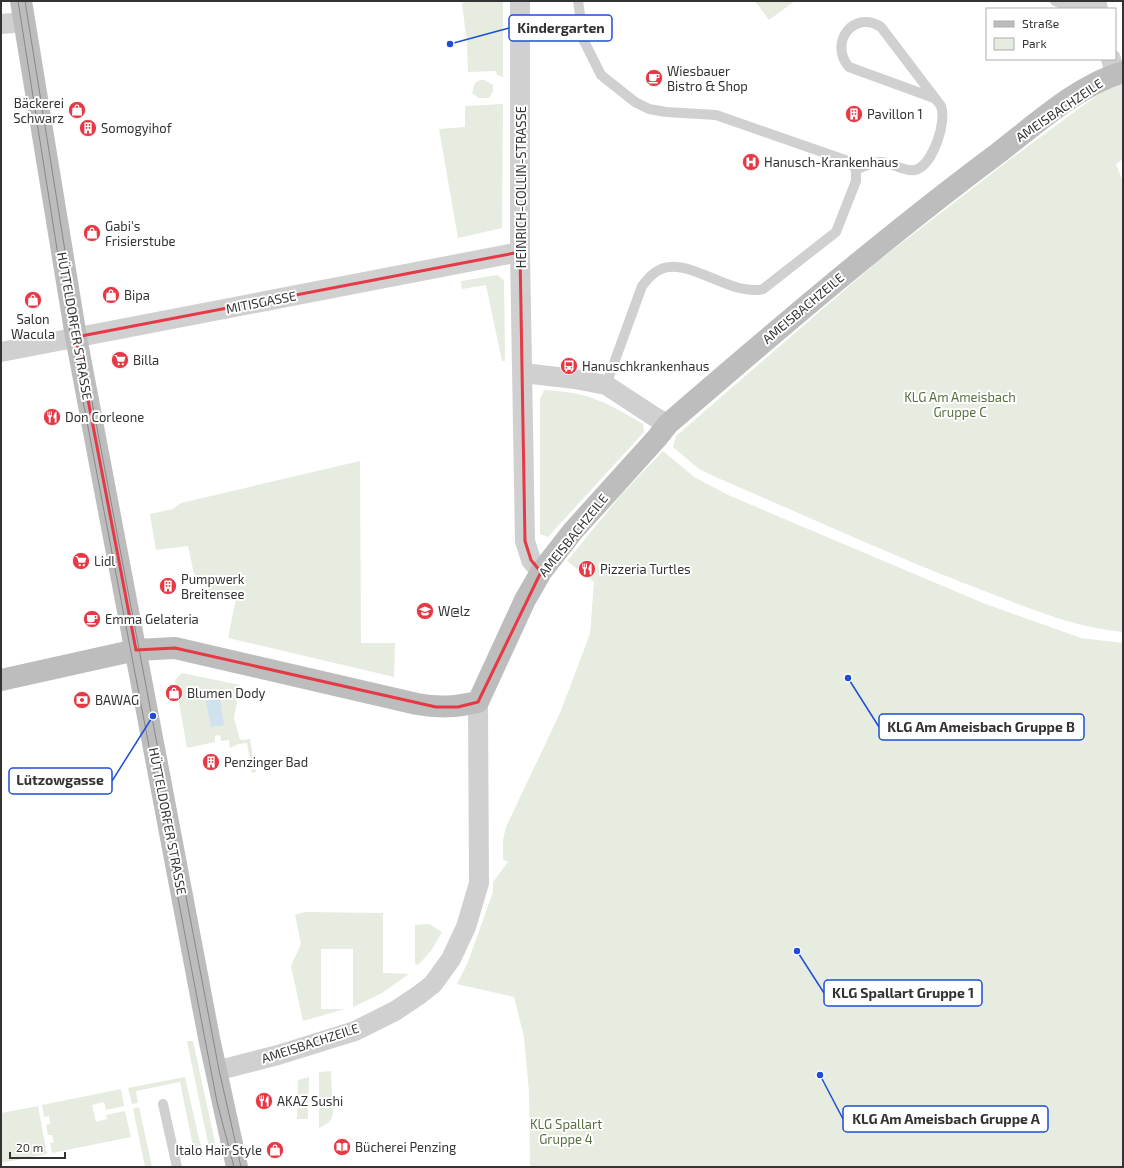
<svg xmlns="http://www.w3.org/2000/svg" width="1124" height="1168" font-family="'Exo 2',sans-serif">
	<style>
		.green { fill: #e6ecdf }
		.water { fill: #cfe2ee }
		.lines { fill: none; stroke-linecap: round; stroke-linejoin: round }
		.lane { stroke: #d0d0d0; stroke-width: 10 }
		.street { stroke: #d0d0d0; stroke-width: 20 }
		.secondary { stroke: #bdbdbd; stroke-width: 22 }
		.tram { stroke: #888; stroke-width: 1 }
		.marked { fill: none; stroke: #e63946; stroke-width: 3; stroke-linejoin: round }
		.labels { text-anchor: middle; dominant-baseline: central; stroke-width: 4; stroke-linejoin: round; paint-order: stroke }
		.poi-label { font-size: 13px; fill: #333; stroke: #fff; text-anchor: start }
		.street-label { font-size: 13px; fill: #333; stroke: #fff }
		.park-label { font-size: 13px; fill: #56703f; stroke: #fff }
		.leader { fill: none; stroke: #1d4ed8; stroke-width: 1.5 }
		.callout-dot { fill: #1d4ed8; stroke: #fff; stroke-width: 1.5 }
		.callout { fill: #fff; stroke: #1d4ed8; stroke-width: 1.5 }
		.callout-label { font-size: 14px; text-anchor: middle; font-weight: bold; fill: #333 }
	</style>
	<rect width="100%" height="100%" fill="#fff"/>
	<path class="green" d="M472 1H503V77L497 75 496 71 468 72 467 44 462 3Z
		M755 1H795L769 20Z
		M480 80H484L493 85V91L489 98H479L472 93 475 83Z
		M1123 84V159L1116 164 1123 182V632C1073 627 1034 610 987 592 897 558 809 517 720 479L699 469 673 447 676 436 877 262 1008 161 1108 87Z
		M503 104 502 228 458 238 439 129 465 127V106Z
		M497 275 504 280 505 361H502L486 285 462 289 461 281Z
		M544 390C588 392 606 402 643 424L644 432 548 537 540 534V399Z
		M663 451 694 477 728 495 983 603 1081 638 1123 643V1167H530L529 1092 524 1037 514 997 457 984 468 962 493 892V882L508 862 503 859V840L506 827 560 713 590 634 594 582 567 561 621 495Z
		M360 461 361 643H395L394 677 228 638 236 599 212 594 194 574 188 546 156 550 150 514 173 509 181 503Z
		M182 673 240 685 234 718 240 740 250 739 256 772 252 773 247 743 238 744 230 748 229 740 221 741 220 735 215 736V742L187 748 175 680Z
		M305 912 383 913V973L409 974 382 993 353 1007V949H321V1009H345L303 1021 291 966 301 944 295 915Z
		M429 924 442 932 431 951 418 965 415 964V925Z
		M187 1041H193L216 1147 209 1148Z
		M331 1071 333 1114C331 1122 326 1125 319 1128V1072Z
		M185 1077 202 1152 195 1156 180 1082 136 1091 138 1103 132 1104 128 1088Z
		M309 1077 308 1119H297L298 1080Z
		M121 1089 124 1106 106 1110 104 1102 92 1105 96 1122 107 1119 106 1115 125 1111 131 1137 52 1153 50 1143 54 1142 52 1135H48L46 1125 50 1124 49 1116 44 1117 42 1105Z
		M38 1106 47 1154 1 1163V1113Z
		M139 1107 152 1167H145L133 1109Z"/>
	<path class="water" d="M220 698 224 725 211 727 206 701Z"/>
	<g class="lines">
		<path class="lane" d="M578 1 584 41 601 75 635 102 649 109 666 112 716 115 848 161 856 169V181L836 232 763 289C732 297 691 259 664 268 654 271 648 279 642 286L606 385
			M1055 1C1069 8 1081 5 1096 3
			M856 169C863 167 875 161 882 162 893 163 904 172 915 170 933 165 947 122 941 106L881 27C854 9 828 43 849 67L934 98
			M163 1104 177 1167"/>
		<path class="street" d="M520 1V252L525 541 531 560 541 572
			M1096 1 1098 9
			M1 24 25 22
			M1111 59 1115 74
			M1 352 520 252
			M523 373 575 379 606 385 658 419 668 424
			M216 1071 278 1055 355 1031 395 1011 419 995 433 984 451 959 466 927 479 883 478 702"/>
		<path class="secondary" d="M21 1 76 337 209 1038 237 1167
			M1 680 136 650 175 648 417 704C439 708 456 707 478 702L525 600 541 572 573 531 657 438 668 424C776 331 883 239 997 154 1035 125 1078 85 1123 72"/>
		<path class="tram" d="M18 1 71 338 217 1102 234 1167
			M25 1 74 307 219 1070 241 1167"/>
	</g>
	<path class="marked" d="M520 252 525 541 531 560 541 572 478 702 458 707H436L175 648 136 650 76 337Z"/>
	<defs>
		<symbol id="cafe-disc" viewBox="-11 -11 22 22"><circle r="9.5" fill="#e63946" stroke="#fff"/><path d="M-5.5-4.5H6V0H3Q3 3.5 0 3.5H-2.5Q-5.5 3.5-5.5 0ZM3-3.2v2h1.7v-2ZM-6 4.5H4V6H-6Z" fill="#fff"/></symbol>
		<symbol id="shop-disc" viewBox="-11 -11 22 22"><circle r="9.5" fill="#e63946" stroke="#fff"/><path d="M-5-2.5h2.3a2.7 3.5 0 0 1 5.4 0H5L5.5 6h-11ZM-1.5-2.5h3a1.5 2.3 0 0 0-3 0Z" fill="#fff"/></symbol>
		<symbol id="building-disc" viewBox="-11 -11 22 22"><circle r="9.5" fill="#e63946" stroke="#fff"/><path d="M-4-6H4V6H1V3H-1V6H-4ZM-2.5-4.3h1.7v1.8h-1.7ZM.8-4.3h1.7v1.8H.8ZM-2.5-1h1.7V.8h-1.7ZM.8-1h1.7V.8H.8Z" fill="#fff"/></symbol>
		<symbol id="hospital-disc" viewBox="-11 -11 22 22"><circle r="9.5" fill="#e63946" stroke="#fff"/><path d="M-5-5h3v3.5h4V-5h3V5h-3V1.5h-4V5h-3Z" fill="#fff"/></symbol>
		<symbol id="supermarket-disc" viewBox="-11 -11 22 22"><circle r="9.5" fill="#e63946" stroke="#fff"/><path d="M-6-5.5h2.5l.6 2H6L4.5 2H-2.5L-4.4-4H-6ZM-1.5 3.2a1.3 1.3 0 1 0 .1 0ZM3 3.2a1.3 1.3 0 1 0 .1 0Z" fill="#fff"/></symbol>
		<symbol id="bus-disc" viewBox="-11 -11 22 22"><circle r="9.5" fill="#e63946" stroke="#fff"/><path d="M-5-6H5V4H4V6H2V4H-2V6H-4V4H-5ZM-3.5-4V0h7V-4ZM-3.5 1.2v1.5H-2V1.2ZM2 1.2v1.5H3.5V1.2Z" fill="#fff"/></symbol>
		<symbol id="restaurant-disc" viewBox="-11 -11 22 22"><circle r="9.5" fill="#e63946" stroke="#fff"/><path d="M-5-6h1v4h1v-4h1v4h1v-4h1v5L-1.5 .5V6h-2V.5L-5-1ZM5-6V6H3V1.5H1.5Q1.5-4 5-6Z" fill="#fff"/></symbol>
		<symbol id="school-disc" viewBox="-11 -11 22 22"><circle r="9.5" fill="#e63946" stroke="#fff"/><path d="M0-5L7-2L0 1L-7-2ZM-4 1L0 2.5L4 1V4Q0 6-4 4Z" fill="#fff"/></symbol>
		<symbol id="bank-disc" viewBox="-11 -11 22 22"><circle r="9.5" fill="#e63946" stroke="#fff"/><path d="M-6-4H6V4H-6ZM0-2.3a2.3 2.3 0 1 0 0 4.6a2.3 2.3 0 1 0 0-4.6Z" fill="#fff"/></symbol>
		<symbol id="library-disc" viewBox="-11 -11 22 22"><circle r="9.5" fill="#e63946" stroke="#fff"/><path d="M-6-4Q-3-5.5-.7-3.5V5Q-3 3-6 4ZM6-4Q3-5.5 .7-3.5V5Q3 3 6 4Z" fill="#fff"/></symbol>
	</defs>
	<g fill-rule="evenodd">
		<use href="#cafe-disc" x="644" y="68" width="20" height="20"/>
		<use href="#shop-disc" x="67" y="100" width="20" height="20"/>
		<use href="#building-disc" x="844" y="104" width="20" height="20"/>
		<use href="#building-disc" x="78" y="118" width="20" height="20"/>
		<use href="#hospital-disc" x="741" y="152" width="20" height="20"/>
		<use href="#shop-disc" x="82" y="223" width="20" height="20"/>
		<use href="#shop-disc" x="101" y="285" width="20" height="20"/>
		<use href="#shop-disc" x="23" y="290" width="20" height="20"/>
		<use href="#supermarket-disc" x="110" y="350" width="20" height="20"/>
		<use href="#bus-disc" x="559" y="356" width="20" height="20"/>
		<use href="#restaurant-disc" x="42" y="407" width="20" height="20"/>
		<use href="#supermarket-disc" x="71" y="551" width="20" height="20"/>
		<use href="#restaurant-disc" x="577" y="559" width="20" height="20"/>
		<use href="#building-disc" x="158" y="576" width="20" height="20"/>
		<use href="#school-disc" x="415" y="601" width="20" height="20"/>
		<use href="#cafe-disc" x="82" y="609" width="20" height="20"/>
		<use href="#shop-disc" x="164" y="683" width="20" height="20"/>
		<use href="#bank-disc" x="72" y="690" width="20" height="20"/>
		<use href="#building-disc" x="201" y="752" width="20" height="20"/>
		<use href="#restaurant-disc" x="254" y="1091" width="20" height="20"/>
		<use href="#library-disc" x="332" y="1137" width="20" height="20"/>
		<use href="#shop-disc" x="265" y="1140" width="20" height="20"/>
	</g>
	<g class="labels">
		<g class="poi-label">
			<text x="667" y="71">Wiesbauer<tspan x="667" dy="15">Bistro &amp; Shop</tspan></text>
			<text x="64" y="103" text-anchor="end">Bäckerei<tspan x="64" dy="15">Schwarz</tspan></text>
			<text x="867" y="114">Pavillon 1</text>
			<text x="101" y="128">Somogyihof</text>
			<text x="764" y="162">Hanusch-Krankenhaus</text>
			<text x="105" y="226">Gabi's<tspan x="105" dy="15">Frisierstube</tspan></text>
			<text x="124" y="295">Bipa</text>
			<text x="33" y="319" text-anchor="middle">Salon<tspan x="33" dy="15">Wacula</tspan></text>
			<text x="133" y="360">Billa</text>
			<text x="582" y="366">Hanuschkrankenhaus</text>
			<text x="65" y="417">Don Corleone</text>
			<text x="94" y="561">Lidl</text>
			<text x="600" y="569">Pizzeria Turtles</text>
			<text x="181" y="579">Pumpwerk<tspan x="181" dy="15">Breitensee</tspan></text>
			<text x="438" y="611">W@lz</text>
			<text x="105" y="619">Emma Gelateria</text>
			<text x="187" y="693">Blumen Dody</text>
			<text x="95" y="700">BAWAG</text>
			<text x="224" y="762">Penzinger Bad</text>
			<text x="277" y="1101">AKAZ Sushi</text>
			<text x="355" y="1147">Bücherei Penzing</text>
			<text x="262" y="1150" text-anchor="end">Italo Hair Style</text>
		</g>
		<g class="street-label">
			<text transform="translate(1059 110) rotate(-34)">AMEISBACHZEILE</text>
			<text transform="translate(521 187) rotate(-90)">HEINRICH-COLLIN-STRASSE</text>
			<text transform="translate(261 302) rotate(-11)">MITISGASSE</text>
			<text transform="translate(803 308) rotate(-40)">AMEISBACHZEILE</text>
			<text transform="translate(75 326) rotate(80)">HÜTTELDORFER STRASSE</text>
			<text transform="translate(573 535) rotate(-51)">AMEISBACHZEILE</text>
			<text transform="translate(168 821) rotate(79)">HÜTTELDORFER STRASSE</text>
			<text transform="translate(310 1043) rotate(-18)">AMEISBACHZEILE</text>
		</g>
		<g class="park-label">
			<text x="960" y="397">KLG Am Ameisbach<tspan x="960" dy="15">Gruppe C</tspan></text>
			<text x="566" y="1124">KLG Spallart<tspan x="566" dy="15">Gruppe 4</tspan></text>
		</g>
	</g>
	<path class="leader" d="M450 44L509 28M848 678L879 727M153 716L112 781M797 951L824 993M820 1075L843 1119"/>
	<g class="callout-dot">
		<circle cx="450" cy="44" r="4"/>
		<circle cx="848" cy="678" r="4"/>
		<circle cx="153" cy="716" r="4"/>
		<circle cx="797" cy="951" r="4"/>
		<circle cx="820" cy="1075" r="4"/>
	</g>
	<g class="callout">
		<rect x="509" y="15" width="103" height="26" rx="4"/>
		<rect x="879" y="714" width="205" height="26" rx="4"/>
		<rect x="9" y="768" width="103" height="26" rx="4"/>
		<rect x="824" y="980" width="158" height="26" rx="4"/>
		<rect x="843" y="1106" width="205" height="26" rx="4"/>
	</g>
	<g class="callout-label">
		<text x="561" y="33">Kindergarten</text>
		<text x="981" y="732">KLG Am Ameisbach Gruppe B</text>
		<text x="60" y="785">Lützowgasse</text>
		<text x="903" y="998">KLG Spallart Gruppe 1</text>
		<text x="946" y="1124">KLG Am Ameisbach Gruppe A</text>
	</g>
	<rect width="1124" height="1168" fill="none" stroke="#333333" stroke-width="4"/>
	<rect x="986" y="8" width="130" height="52" fill="#ffffff" stroke="#adadad"/>
	<rect x="994" y="21" width="20" height="6" fill="#bdbdbd" stroke="#adadad"/>
	<text x="1022" y="28" font-size="12" fill="#333333">Straße</text>
	<rect x="994" y="38" width="20" height="12" fill="#e6ecdf" stroke="#adadad"/>
	<text x="1022" y="48" font-size="12" fill="#333333">Park</text>
	<path d="M10 1152v6h55v-6" fill="none" stroke="#333333" stroke-width="2"/>
	<text x="16" y="1152" font-size="12" fill="#333333" stroke="#ffffff" stroke-width="3" paint-order="stroke">20 m</text>
</svg>
